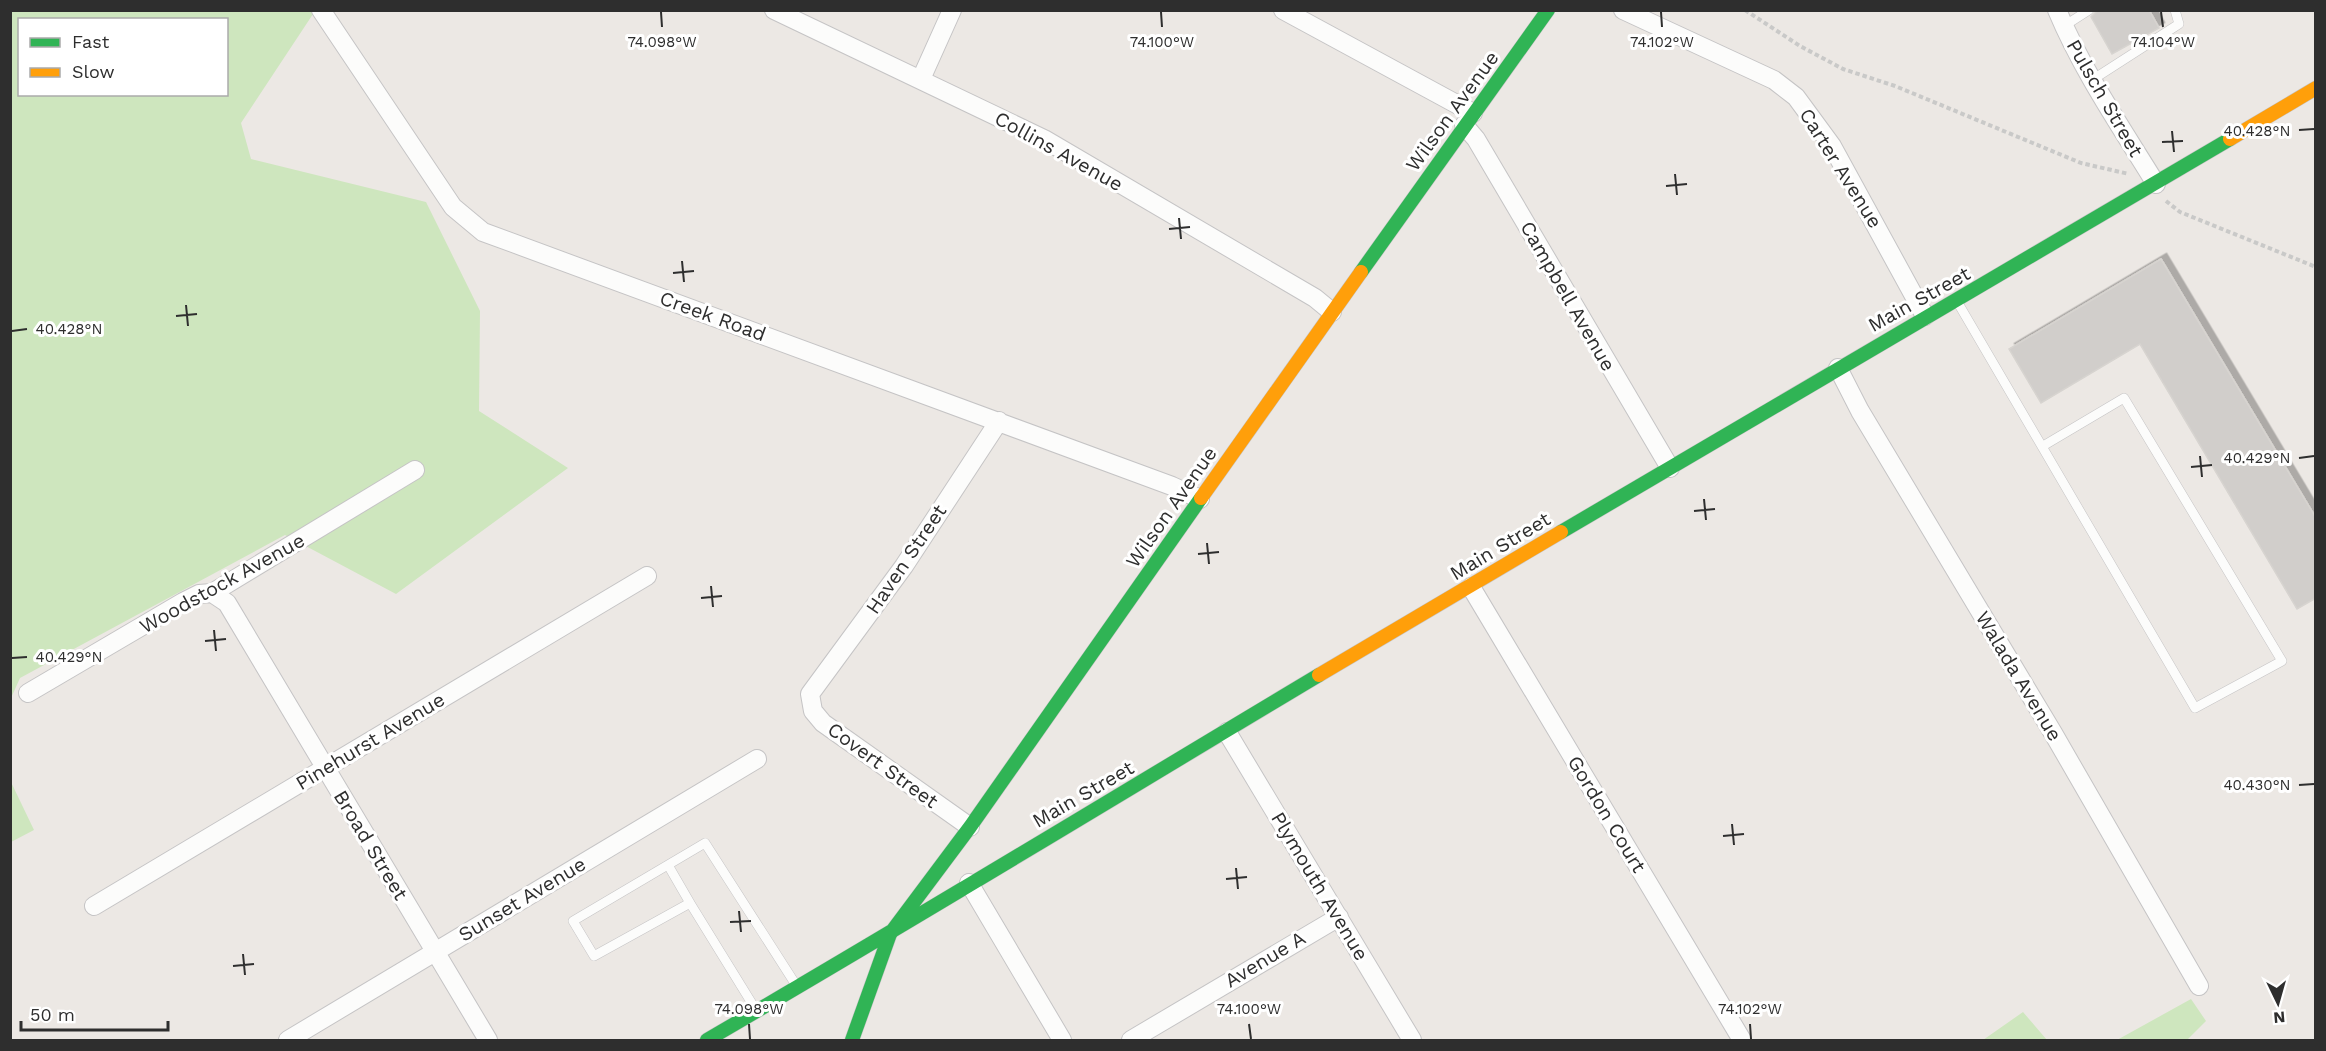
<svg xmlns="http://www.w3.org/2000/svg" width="2326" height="1051" font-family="'Work Sans',sans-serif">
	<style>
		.green { fill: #cee6be; fill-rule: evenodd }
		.building { fill: #d1cecb; stroke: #d7d4d0; stroke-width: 1.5; filter: url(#shadow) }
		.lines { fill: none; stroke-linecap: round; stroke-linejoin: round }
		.lane-casing { stroke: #c5c4c5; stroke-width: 10 }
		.street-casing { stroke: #c5c4c5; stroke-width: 20 }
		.fast-casing { stroke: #c5c4c5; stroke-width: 15 }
		.slow-casing { stroke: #c5c4c5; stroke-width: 15 }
		.path { stroke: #c9c9c8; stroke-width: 4; stroke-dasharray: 4.5 3; stroke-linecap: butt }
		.lane { stroke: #fcfcfb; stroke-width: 9 }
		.street { stroke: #fcfcfb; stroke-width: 18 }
		.fast { stroke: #30b455; stroke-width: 14 }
		.slow { stroke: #ff9f0a; stroke-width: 14 }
		.ticks { fill: none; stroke: #2e2e2e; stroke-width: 2 }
		.labels { text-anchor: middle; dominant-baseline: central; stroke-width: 6; stroke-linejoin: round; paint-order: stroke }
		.street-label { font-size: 20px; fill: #2e2e2e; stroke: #fff }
		.ticks-label { font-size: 15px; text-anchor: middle; fill: #2e2e2e; stroke: #fff; stroke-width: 6; stroke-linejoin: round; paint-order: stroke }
	</style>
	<defs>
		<filter id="shadow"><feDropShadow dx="5.5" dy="-5.5" stdDeviation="0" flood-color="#0004"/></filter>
	</defs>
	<rect width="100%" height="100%" fill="#ece8e4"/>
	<path class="green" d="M11 11H315L241 123 251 159 426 202 480 311 479 411 568 468 396 594 285 535 20 678 11 698ZM20 20H226V94H20Z
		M10 780 34 830 11 842H10Z
		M2191 999 2206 1021 2187 1040H2117Z
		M2023 1012 2047 1040H1983Z"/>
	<path class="building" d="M2098 10H2149L2159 28 2112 54 2091 17Z
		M2161 259 2316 518V598L2297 609 2140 344 2041 403 2009 349Z"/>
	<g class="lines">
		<defs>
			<path id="lane" d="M2064 26 2089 10
				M2092 80 2179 24 2175 10
				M1958 303 2195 708 2282 661 2124 398 2043 446
				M668 865 690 903
				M756 1010 690 903 594 956 573 921 705 843 796 985"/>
			<path id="street" d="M321 10 453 207 483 232 1172 486 1200 499
				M774 10 1044 139 1315 298 1332 312
				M1283 10 1473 113
				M1623 10 1774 80 1796 97 1832 146 1925 316
				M2057 10C2083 72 2121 127 2156 184
				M921 79 952 10
				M1464 125 1476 139 1670 468
				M1838 368 1860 411 2053 733 2199 986
				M1471 587 1742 1040
				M212 593 227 603 488 1040
				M28 693 183 602 199 594 212 593 415 470
				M1227 732 1412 1040
				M970 827 823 723 813 711 810 694 904 566 999 421
				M969 883 1062 1040
				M94 906 647 576
				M288 1040 757 759
				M1131 1040 1339 917"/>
			<path id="fast" d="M1361 272 1548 10
				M1561 532 2230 139
				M707 1040C912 921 1115 797 1319 675
				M852 1040 890 934 970 827 1201 498"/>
			<path id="slow" d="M2230 139 2316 88
				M1201 498 1361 272
				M1319 675 1561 532"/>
		</defs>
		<use href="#lane" class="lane-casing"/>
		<use href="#street" class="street-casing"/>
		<use href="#fast" class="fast-casing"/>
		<use href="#slow" class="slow-casing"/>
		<path class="path" d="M1745 10 1800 46 1843 69 1895 86 2081 163 2129 174
			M2166 201 2180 212 2316 267"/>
		<use href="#lane" class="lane"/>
		<use href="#street" class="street"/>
		<use href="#fast" class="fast"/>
		<use href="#slow" class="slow"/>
	</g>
	<path class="ticks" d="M661 12 662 27M1161 12 1162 27M1661 12 1662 27M2161 12 2163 27M2299 130 2314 129M2172 131 2174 152M2162 142 2183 141M1675 174 1677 195M1666 186 1687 184M1179 218 1181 239M1169 229 1190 227M682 261 684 282M673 273 694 271M186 305 188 326M176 316 197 314M12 331 27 329M2200 456 2202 477M2299 458 2314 456M2191 467 2212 465M1704 499 1706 520M1694 511 1715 509M1207 543 1209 564M1198 554 1219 552M711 586 713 607M701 598 722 596M214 630 216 651M205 641 226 639M12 658 27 657M2299 785 2314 784M1732 824 1734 845M1723 836 1744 834M1236 868 1238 889M1226 879 1247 877M739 911 741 932M730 922 751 921M243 954 245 975M233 966 254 964M749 1024 750 1039M1249 1024 1251 1039M1750 1024 1751 1039"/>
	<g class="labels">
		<g class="street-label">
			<text transform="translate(2105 98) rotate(60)">Pulsch Street</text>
			<text transform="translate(1452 111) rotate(-54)">Wilson Avenue</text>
			<text transform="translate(1059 151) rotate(29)">Collins Avenue</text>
			<text transform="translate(1841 168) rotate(58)">Carter Avenue</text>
			<text transform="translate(1568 296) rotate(60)">Campbell Avenue</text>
			<text transform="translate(1919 299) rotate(-29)">Main Street</text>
			<text transform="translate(713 316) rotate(20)">Creek Road</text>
			<text transform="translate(1171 507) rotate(-55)">Wilson Avenue</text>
			<text transform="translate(1500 546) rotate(-31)">Main Street</text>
			<text transform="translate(906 559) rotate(-56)">Haven Street</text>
			<text transform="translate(222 583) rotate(-29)">Woodstock Avenue</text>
			<text transform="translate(2019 676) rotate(59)">Walada Avenue</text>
			<text transform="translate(370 741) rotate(-31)">Pinehurst Avenue</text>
			<text transform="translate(883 765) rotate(36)">Covert Street</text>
			<text transform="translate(1083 794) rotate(-30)">Main Street</text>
			<text transform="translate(1607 814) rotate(59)">Gordon Court</text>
			<text transform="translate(371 845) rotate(59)">Broad Street</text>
			<text transform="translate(1320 886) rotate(59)">Plymouth Avenue</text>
			<text transform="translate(522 899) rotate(-31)">Sunset Avenue</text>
			<text transform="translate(1265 959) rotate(-31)">Avenue A</text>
		</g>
	</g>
	<g class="ticks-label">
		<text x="662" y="47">74.098°W</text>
		<text x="1162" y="47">74.100°W</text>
		<text x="1662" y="47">74.102°W</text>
		<text x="2163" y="47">74.104°W</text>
		<text x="2257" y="136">40.428°N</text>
		<text x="69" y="334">40.428°N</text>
		<text x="2257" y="463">40.429°N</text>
		<text x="69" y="662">40.429°N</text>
		<text x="2257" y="790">40.430°N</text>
		<text x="749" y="1014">74.098°W</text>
		<text x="1249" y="1014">74.100°W</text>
		<text x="1750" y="1014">74.102°W</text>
	</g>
	<rect width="2326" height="1051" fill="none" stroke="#2e2e2e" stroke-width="24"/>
	<rect x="18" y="18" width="210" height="78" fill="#ffffff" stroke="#ababab" stroke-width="1.5"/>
	<rect x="30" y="38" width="30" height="9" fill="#30b455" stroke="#ababab" stroke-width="1.5"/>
	<text x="72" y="48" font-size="18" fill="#2e2e2e">Fast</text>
	<rect x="30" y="68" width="30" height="9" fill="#ff9f0a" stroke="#ababab" stroke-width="1.5"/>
	<text x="72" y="78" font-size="18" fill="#2e2e2e">Slow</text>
	<g transform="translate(2278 1003) rotate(175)" stroke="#ffffff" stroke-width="4.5" paint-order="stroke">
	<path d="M0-4.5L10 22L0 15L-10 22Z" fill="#2e2e2e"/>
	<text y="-9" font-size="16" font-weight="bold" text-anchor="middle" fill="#2e2e2e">N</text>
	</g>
	<path d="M21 1021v9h147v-9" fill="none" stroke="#2e2e2e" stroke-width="3"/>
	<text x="30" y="1021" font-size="18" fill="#2e2e2e" stroke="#ffffff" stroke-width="4.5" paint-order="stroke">50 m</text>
</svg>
